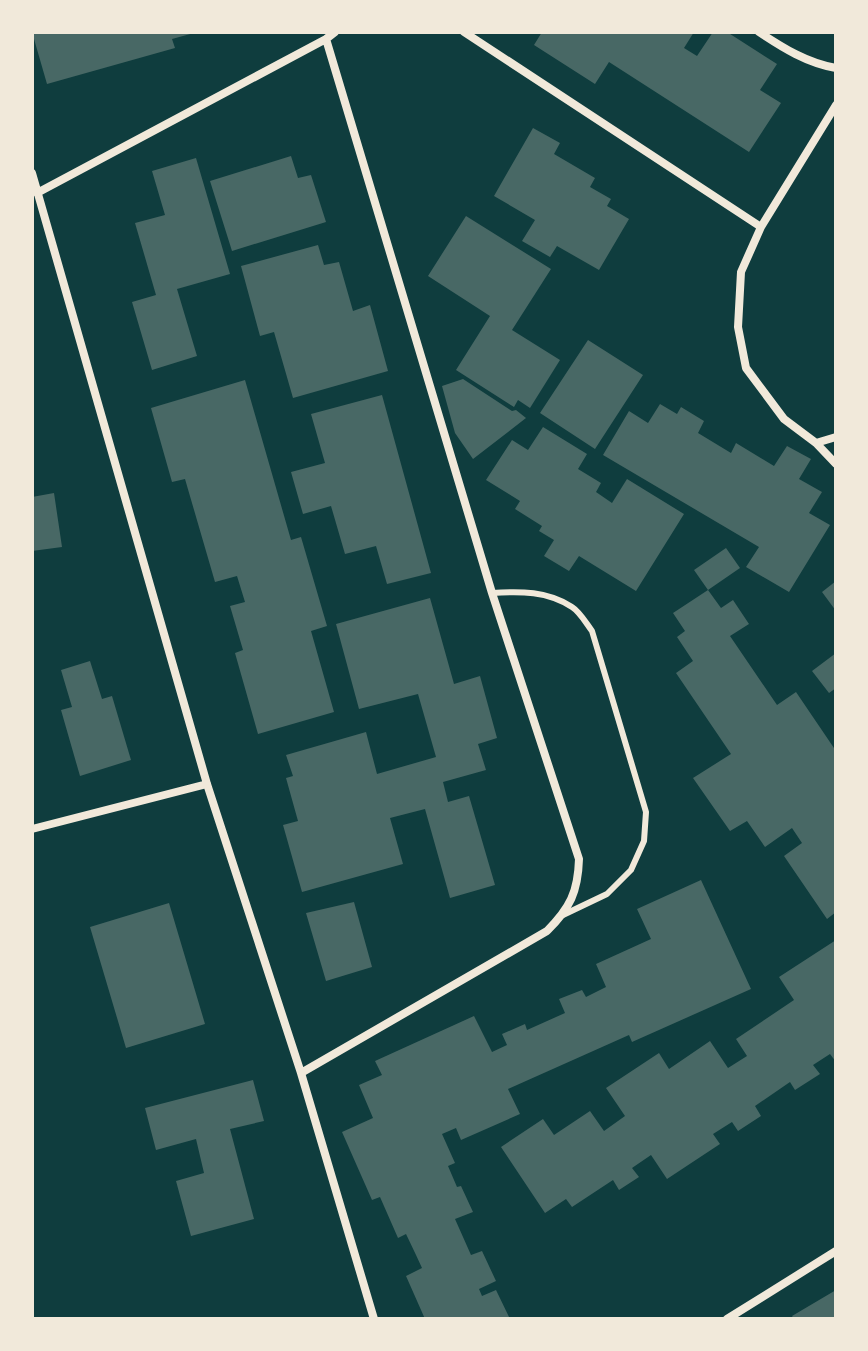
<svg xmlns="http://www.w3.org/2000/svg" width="868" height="1351" font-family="'Nunito Sans',sans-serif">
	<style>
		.building { fill: #486865 }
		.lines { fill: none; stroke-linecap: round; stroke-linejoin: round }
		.service { stroke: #f1e9da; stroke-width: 6 }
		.minor { stroke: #f1e9da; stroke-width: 8 }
	</style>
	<rect width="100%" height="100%" fill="#0f3d3e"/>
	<path class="building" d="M32 32H194V33L172 39 175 48 47 84Z
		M542 32H694L684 48 697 56 713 32H727L777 64 760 90 781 103 749 152 609 62 595 84 534 45Z
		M533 128 560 143 554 154 595 178 590 187 611 199 607 206 629 219 599 270 557 246 550 257 522 241 535 220 494 196Z
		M291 156 298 178 311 175 326 222 232 251 210 181Z
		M196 158 230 274 177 289 197 356 152 370 132 302 156 295 135 223 165 215 152 171Z
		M466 216 551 269 512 330 560 360 530 408 518 400 514 407 456 370 490 316 428 276Z
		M318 245 324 265 339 262 353 311 370 305 388 371 293 398 274 332 260 336 241 266Z
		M588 340 643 375 595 449 540 413Z
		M463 379 512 411 516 410 526 418 473 459 455 433 442 386Z
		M245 380 291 540 301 537 327 626 311 631 334 712 258 734 235 653 243 650 230 606 245 602 237 576 215 582 185 479 172 482 151 408Z
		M382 395 431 573 387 584 376 546 345 554 331 506 303 514 291 472 325 463 311 414Z
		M660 404 677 414 681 407 704 421 698 433 731 453 736 443 774 466 787 446 811 459 799 479 822 492 809 513 830 525 789 592 746 567 759 547 603 455 629 411 648 423Z
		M543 427 587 454 578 469 601 483 596 492 612 503 627 479 684 514 636 591 579 556 569 571 544 556 554 540 539 531 542 526 515 509 520 501 486 480 512 440 528 450Z
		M54 493 62 547 32 551V497Z
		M726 548 740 568 708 590 694 570Z
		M836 581V611L822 592Z
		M708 590 721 608 733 600 749 624 730 636 777 705 796 692 836 751V912L827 919 784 856 802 843 792 828 765 847 747 821 730 831 693 778 731 754 676 673 693 661 677 637 685 631 673 613Z
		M430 598 454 684 480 676 497 738 478 744 486 770 443 782 448 802 469 796 495 885 450 898 425 809 390 818 403 864 302 892 283 825 298 821 286 778 293 776 286 755 366 732 377 774 436 757 418 694 359 709 336 624Z
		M836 653V688L829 693 812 671Z
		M90 661 102 699 112 696 131 760 80 776 61 710 72 707 61 670Z
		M701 880 751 989 632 1042 629 1035 508 1089 520 1114 461 1140 456 1128 442 1134 455 1163 448 1166 457 1187 461 1186 473 1212 455 1219 471 1255 482 1251 496 1281 479 1289 482 1296 496 1290 510 1319H435L434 1317 425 1319 406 1276 422 1268 416 1255 406 1234 398 1238 380 1197 372 1200 342 1132 373 1118 359 1085 382 1075 375 1061 474 1016 492 1052 507 1045 502 1034 525 1024 527 1030 565 1013 559 999 582 990 586 997 606 987 596 964 651 939 637 909Z
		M354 902 372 967 326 981 306 913Z
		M169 903 205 1024 126 1048 90 927Z
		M836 940V1062L830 1054 813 1065 820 1074 795 1090 790 1082 755 1106 761 1116 738 1131 732 1122 713 1134 720 1144 667 1179 651 1155 632 1168 639 1177 619 1190 613 1180 572 1207 566 1199 545 1213 501 1147 543 1119 554 1135 590 1111 604 1131 625 1116 606 1088 659 1053 669 1069 710 1041 728 1068 747 1056 736 1039 794 1000 779 977Z
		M253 1080 264 1121 230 1129 254 1219 191 1236 176 1181 204 1173 196 1139 156 1150 145 1108Z
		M836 1290V1319H794L792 1316Z"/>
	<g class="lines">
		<path class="service" d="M492 593C520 591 548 591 572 607 580 612 586 623 592 631L646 812 644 841 631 870 607 894 563 915"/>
		<path class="minor" d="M464 32 761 227
			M759 32C783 48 807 63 836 68
			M836 105 761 227 741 272 738 327 746 368 784 419 816 443 836 464
			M32 173 207 784 301 1073 374 1319
			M37 193 326 39 335 32
			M816 443 836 437
			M32 829 207 784
			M301 1073 547 931C570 908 578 892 579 859L492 593 326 39
			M727 1319 836 1251"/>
	</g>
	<rect width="868" height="1351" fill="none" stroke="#f1e9da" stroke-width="68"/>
</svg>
